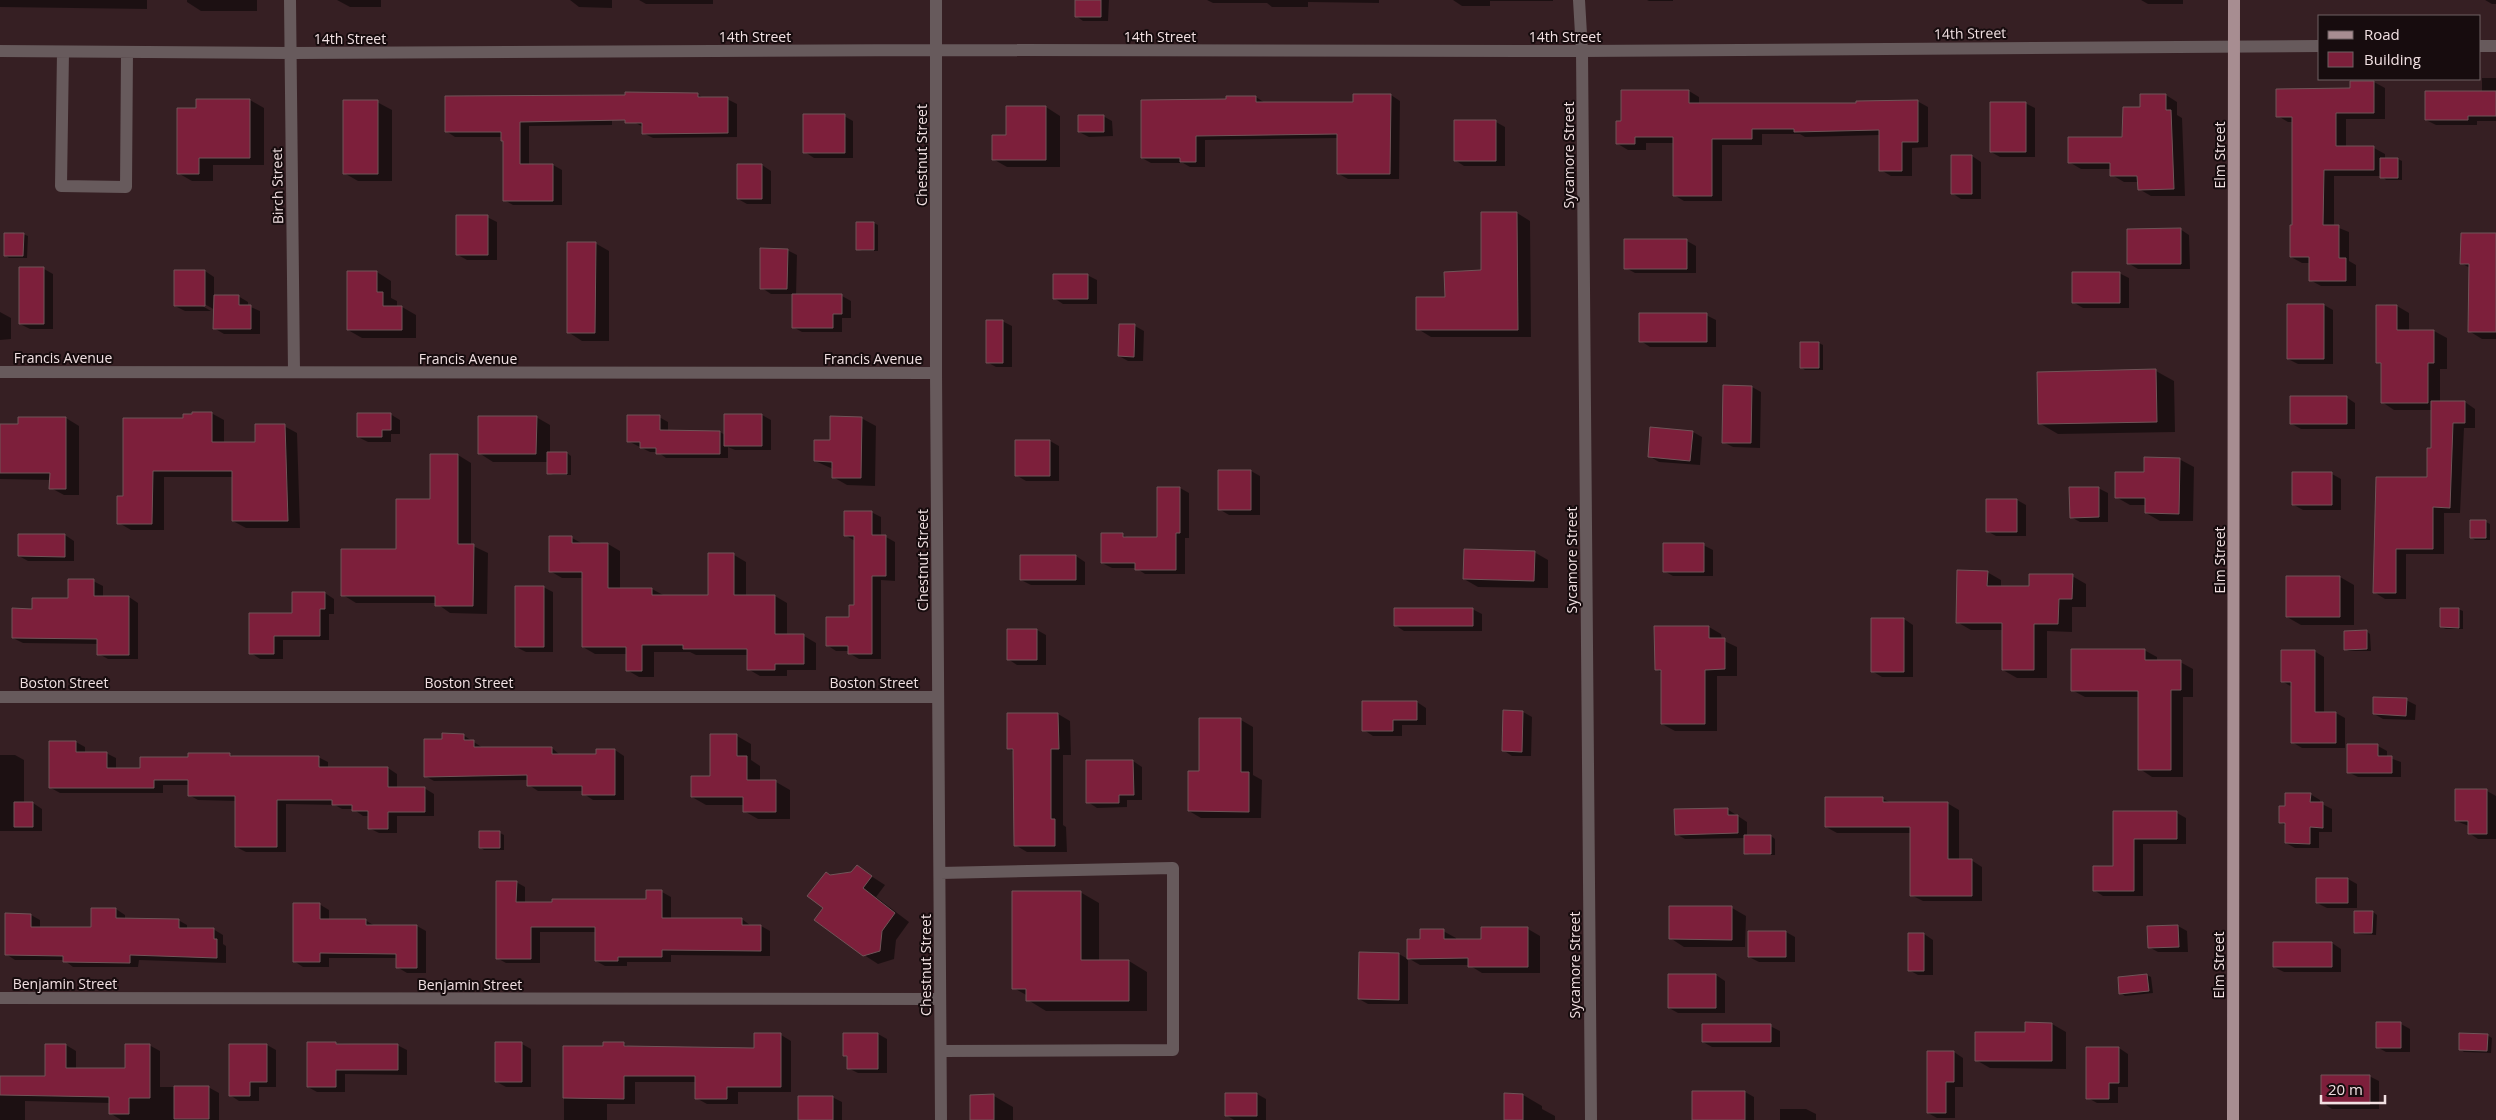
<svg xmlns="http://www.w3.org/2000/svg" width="2496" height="1120" font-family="'Open Sans',sans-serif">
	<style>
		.shadow { fill: #0007 }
		.building { fill: #7d1f3b; stroke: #705458 }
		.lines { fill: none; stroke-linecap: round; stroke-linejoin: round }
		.minor { stroke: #675a5c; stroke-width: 12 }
		.major { stroke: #a78d91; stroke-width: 12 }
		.labels { text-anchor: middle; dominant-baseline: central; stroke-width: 4; stroke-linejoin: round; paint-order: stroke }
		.street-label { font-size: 14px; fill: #f1e0e2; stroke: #170c0e }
	</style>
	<rect width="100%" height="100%" fill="#361f23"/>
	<path class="shadow" d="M0 0H147V9L0 7Z
		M187 0H257V11H201L187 2Z
		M337 0H381V7H350Z
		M570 0H612V8L579 7Z
		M639 0H713V4H646Z
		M1076 0H1109L1108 21H1083L1076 16Z
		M1207 0H1379V3L1308 2V7H1272L1267 3H1213Z
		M1453 0H1553V1H1490V6H1462Z
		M1647 0H1673V1H1649Z
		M2122 0H2183V4H2148L2141 0Z
		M2485 0H2496V4H2492Z
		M2482 78H2496V121H2477V125H2436L2426 120 2482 92Z
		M2352 82H2374L2385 88V119H2346V148H2374L2385 154V159H2398L2402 161V180H2386L2382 176H2334V226L2349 232V261L2356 265V286H2321L2310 280V263H2302L2291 257 2293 226V122H2288L2278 116 2352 89Z
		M1689 91 1699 97V104H1858L1917 101 1928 107V147L1912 148V176H1891L1881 170 1880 135 1805 137 1800 134H1762V145H1722V201H1684L1674 195V143H1646V150H1628L1618 144 1623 122Z
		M697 94 705 99H727L737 104V137L653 138 643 133V127L636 123Z
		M1354 95H1391L1400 101 1399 179H1348L1339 174V138L1205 140V167H1190L1183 163H1151L1142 158 1227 101 1256 97 1265 103H1354Z
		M2166 95 2177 102V115L2182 118 2185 196H2151L2139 189V182H2124L2112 175V169H2081L2069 162 2123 139Z
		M250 100 264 108V165H213V181H192L178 173 198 109Z
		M377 102 392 110V181H358L344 173Z
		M612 102V125L529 126V165H553L562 170V205H513L504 200V142L502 137H455L446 131Z
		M2025 103 2035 108V157H2000L1991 152Z
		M1046 107 1060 116V167H1007L993 159 1007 137Z
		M844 116 853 121V158H814L805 152Z
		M1103 116 1112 121 1113 136 1089 137 1079 132Z
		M1496 122 1505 127V166H1464L1455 160Z
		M1952 156H1972L1981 162V199H1961L1952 193Z
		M762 165 771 171V204H747L738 199Z
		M1517 213 1530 221 1531 337H1431L1418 329 1482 272Z
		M487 217 497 222V260H467L458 255Z
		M874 223 878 225V251H862L858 249Z
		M2180 229 2189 235 2190 269H2138L2128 263Z
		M23 234 28 236 27 258H9L5 255Z
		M2496 235V339H2482L2469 331 2470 268 2461 263Z
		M1687 241 1696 246V273H1635L1626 268Z
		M595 243 609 251V341H582L568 332Z
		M787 250 797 255 796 296H842L851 301V318H842V332H802L793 327 794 294H771L762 288Z
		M21 269H44L53 274V329H30L20 324Z
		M175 271H205L214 277V296H238L248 302V306L260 311V334H224L214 328 215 310 201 302 199 304 211 311H185L175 306Z
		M348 272H377L391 281V298L397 301V307H402L416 315V338H362L348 330Z
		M2119 273 2129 278V308H2083L2073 302Z
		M1087 275 1097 280V304H1063L1054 298Z
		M2324 305 2333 310V364H2298L2288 359Z
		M2397 306 2409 313V331H2434L2447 338V369H2440V402H2465L2475 409V428H2464L2460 513H2444V554H2406V599H2385L2374 592 2428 478 2432 449V410H2394L2382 402V365L2377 362Z
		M0 312 11 318V339L0 340Z
		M1706 315 1716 320V347H1650L1641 341Z
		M1002 321 1012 326V367H996L987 362Z
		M1135 326 1144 331 1143 361H1128L1119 356Z
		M1819 343 1823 345V370H1805L1801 367Z
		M2156 371 2174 381 2175 432 2058 434 2039 423Z
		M1752 387 1761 392 1760 448 1733 447 1723 442Z
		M2346 397 2355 403V429H2301L2292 424Z
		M211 413 224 420V443H256L284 426 297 433 300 528H246L233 521V477H164V530H131L119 523 125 497 184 419Z
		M390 414 400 420V434H391V442H368L358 437Z
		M762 415 771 420V450H735L728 447V458H666L658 452H650L628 441 659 417 668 422V432H720L725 435Z
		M536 417 550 425V453H567L571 456V475H553L549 473V462H493L479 453Z
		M66 418 79 426V495H64L51 488V480L0 479V425L20 426Z
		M861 418 876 426 875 486 847 485 833 477V469L815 461 831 442Z
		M1652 428 1693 432 1702 437 1700 465 1659 462 1649 456Z
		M1050 441 1059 446V481H1026L1016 475Z
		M458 455 471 463V545L488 553 487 614 450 613 436 603H356L343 595 397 550 432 501Z
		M2179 459 2194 467 2193 521H2160L2146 513V505H2130L2116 497Z
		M1251 471 1260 476V515H1229L1219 509Z
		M2332 474 2341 479V510H2303L2294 505Z
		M1158 488H1180L1189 493V538H1185V574H1145L1136 568H1112L1102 563 1123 535 1130 539H1158Z
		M2098 488 2108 493V522H2080L2071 517Z
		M2017 500 2026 505V536H1996L1987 531Z
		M871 512 881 517V537H886L895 542V581L881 580V659H859L849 653V651H836L827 645 850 618 855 606V541L845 535Z
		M2486 522 2490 524V540H2475L2471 537Z
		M65 535 74 541V561H28L19 556Z
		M572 538 583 544H608L620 551V589H652L665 596H710L734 555 746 562V596H775L787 603V636H804L816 643V670H787V676H760L748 669V655H696L690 652H654V677H639L627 670V654H595L583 647V578H562L550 571Z
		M1703 545 1713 550V576H1673L1664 571Z
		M1534 552 1548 560V588L1478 587 1464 579Z
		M1076 556 1085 562V585H1031L1021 580Z
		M1987 572 2001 580V587L2030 588 2072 576 2086 584V607H2072V632L2047 631V678H2017L2003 670V630H1971L1957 622Z
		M2340 577 2354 585V625H2301L2287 617Z
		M93 581 103 586V597H129L138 603V659H108L99 654V644L23 643 13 638 33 610 69 600Z
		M543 587 553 592V652H526L516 647Z
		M325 593 334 599V614H329V640H283V659H260L251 653 293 615Z
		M1472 609 1482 614V631H1404L1395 625Z
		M2458 609 2463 611V629H2446L2441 627Z
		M1904 619 1913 625V677H1882L1872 671Z
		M1709 627 1721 634 1722 640 1737 647V676H1717V731H1675L1662 724V673L1656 669Z
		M1037 630 1046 635V665H1017L1008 659Z
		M2366 631 2370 634 2371 651H2349L2345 649Z
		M2144 650 2157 657V662H2180L2193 669V697H2183V777H2152L2140 769V697H2085L2072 690Z
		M2314 651 2324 657V713H2336L2345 718V748H2302L2292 742V687L2282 681Z
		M2406 700 2416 705 2415 720 2383 719 2374 714Z
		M1417 702 1426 708V725H1402V736H1373L1364 730Z
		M1504 711 1523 712 1532 717 1531 756H1512L1503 750Z
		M1058 714 1070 721 1071 755H1063V825L1066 827 1067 852H1027L1015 845 1014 752 1008 748V715Z
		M1241 720 1253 727V775L1262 780 1261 818H1201L1189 811 1200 772Z
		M463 735 483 748H552L561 756H597L615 750 624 756V800H593L584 794V791H538L529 785V780L434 781 425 776 444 741Z
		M737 736 751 744V760L760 766V781L776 782 790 790V819H758L744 811V805H706L692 797 711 777Z
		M76 742 85 747V753H106L116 758V769H141L189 758 230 754 234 757H318L328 762V769L388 768 397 774V788H424L434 794V816H397V833H379L369 828V816H363L353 809H342L335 805 286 804V852H246L236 847V801L198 800 189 795V785H163V793H60L51 788Z
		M2348 746H2378L2387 751V757L2401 762V777H2358L2348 772Z
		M0 755H15L24 760V803H33L42 809V831H0Z
		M1133 761 1142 767V800H1127V807L1097 808 1088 802Z
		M2456 791H2487L2496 796V839H2478L2469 833V826L2456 821Z
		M2310 794 2320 800V803L2332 809V832H2319V848H2295L2286 843V826L2280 822 2287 807Z
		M1883 799 1891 803H1947L1959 810V860H1971L1982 867V901H1923L1911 895V833H1837L1826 827Z
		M1727 809 1747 822V836H1771L1775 839V855H1750L1745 853V838L1685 839 1676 834Z
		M2114 813H2177L2186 818V844H2143V896H2103L2094 890 2114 868Z
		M500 833 504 835V850H484L480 847Z
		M857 867 885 885 876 897 909 922 896 940 894 959 878 964 864 955 825 907 831 876 852 873Z
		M2348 879 2357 884V908H2327L2317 903Z
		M516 882 525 887V904L647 900 662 892 671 897V919H742L751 926H761L770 931V956L671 955V962H627V966H605L596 961V932H540V963H506L497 958Z
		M1080 892 1099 903V961H1129L1147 972V1011H1046L1028 1000V996L1014 988Z
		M319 904 329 910V920H365L375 926H417L426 931V973H407L397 967V958H329V967H303L294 961Z
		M1732 908 1746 916 1745 947H1684L1670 938Z
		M116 909 125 915V920H178L187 925V929H213L223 935V944L226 946V963L139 960 138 967H73L64 960H15L6 954 31 915 40 920V928H92Z
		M2373 912 2377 915 2376 935 2359 934 2355 932Z
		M2178 926 2187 931 2188 952H2158L2149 947 2148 927Z
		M1482 929H1528L1540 936V973H1482L1469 965H1420L1408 958V1004H1368L1359 999 1399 954 1408 959V940H1422L1443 931 1456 938V941H1482Z
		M1749 932H1786L1795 937V962H1759L1749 957Z
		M1924 934 1933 940V975H1918L1909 970Z
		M2332 943 2341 949V972H2284L2274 967Z
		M1716 975 1725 981V1013H1678L1669 1008Z
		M2147 975 2151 977 2153 993 2125 996 2121 993Z
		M2052 1024 2066 1032V1069L1990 1068 1976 1060 2026 1034Z
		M2401 1024 2410 1029V1052H2386L2377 1047Z
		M1770 1026 1780 1031V1047H1712L1703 1042Z
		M878 1034 887 1039V1073H858L848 1068V1058L844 1055Z
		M781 1035 791 1041V1092H738V1104H707L696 1098V1082H635V1104H607V1120H564V1048H604L624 1044 630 1047 756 1049Z
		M2487 1035 2492 1038 2491 1053 2464 1052 2460 1049Z
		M308 1043 397 1045 407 1050V1075L345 1074V1092H317L308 1087Z
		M522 1044 531 1049V1087H506L497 1082Z
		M66 1045 76 1051V1070H126L149 1045 160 1051V1087H208L219 1093V1120H121L110 1113V1103L25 1101V1120H0V1077H46Z
		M267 1045 276 1050V1087H259V1101H239L230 1095Z
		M2119 1048 2128 1054V1087H2118V1103H2097L2088 1098Z
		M1928 1052H1954L1963 1058V1087H1955V1118H1937L1928 1113Z
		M2369 1076 2379 1081V1109H2332L2323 1103Z
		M1745 1092 1754 1097V1120H1694Z
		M1257 1094 1266 1099V1120H1234L1226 1115Z
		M1506 1095H1523L1542 1106V1109L1555 1116V1120H1505Z
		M971 1096H994L1013 1107V1120H971Z
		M832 1097 842 1102V1120H799Z
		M1780 1109H1806L1816 1114V1120H1780Z"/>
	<path class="building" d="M1075 0H1101V17H1075Z
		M2350 81H2374V113H2336V146H2374V170H2324L2323 225H2339V258H2346V281H2309V257H2290V225H2292V117H2276V89L2350 88Z
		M1621 90H1689V103H1856V101L1918 100V142H1902V171H1879V130L1794 132V129H1752V139H1712V196H1673V137H1635V144H1616V121H1621Z
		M2425 91H2496V116H2468V120H2425Z
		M625 92 698 93V97H728V133L642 134V123H625V120L520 122V164H553V201H503V141H501V132H445V96L625 95Z
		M1353 94H1391L1390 174H1337V134L1196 136V162H1180V158H1141V100L1226 99V96H1256V102H1353Z
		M2140 94H2166V110H2171L2174 189 2138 190 2137 176H2110V163H2068V137H2122L2123 107H2140Z
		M196 99H250V158H199V174H177V108H196Z
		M343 100H378V174H343Z
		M1990 102H2026V152H1990Z
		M1006 106H1046V160H992V135H1006Z
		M803 114H845V153H803Z
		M1078 115H1104V132H1078Z
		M1454 120H1496V161H1454Z
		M1951 155H1972V194H1951Z
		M2380 158H2398V178H2380Z
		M737 164H762V199H737Z
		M1481 212H1517L1518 330H1416V297H1445L1444 272 1481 270Z
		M456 215H488V255H456Z
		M856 222H874V250H856Z
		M2181 228V264H2127V229Z
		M4 233H24L23 256H4Z
		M2461 233H2496V332H2468L2469 264H2460Z
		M1624 239H1687V269H1624Z
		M567 242H596L595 333H567Z
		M760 248 788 249 787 289H760Z
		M19 267H44V324H19Z
		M174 270H205V306H174Z
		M347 271H377V292H383V306H402V330H347Z
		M2072 272H2120V303H2072Z
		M1053 274H1088V299H1053Z
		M792 294H842V314H833V328H792Z
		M214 295H239V305H251V329H213Z
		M2287 304H2324V359H2287Z
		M2376 305H2397V330H2434V363H2428V403H2381V363H2376Z
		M1639 313H1707V342H1639Z
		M986 320H1003V363H986Z
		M1119 324H1135L1134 357 1118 356Z
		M1800 342H1819V368H1800Z
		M2156 369 2157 422 2038 424 2037 372Z
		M1723 385 1752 386 1751 443H1722Z
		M2290 396H2347V424H2290Z
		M2431 401H2465V423H2453L2450 508 2433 507V549H2396V593H2373L2376 477H2427V448H2431Z
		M192 412H212V442H255V424H285L288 521H232V471H153L152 524H117V496H123V418H183V414H192Z
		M357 413H391V430H382V437H357Z
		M724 414H762V446H724Z
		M627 415H660V430L720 431V454H656V448H640V442H627Z
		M478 416H537L536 454H478Z
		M830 416 862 417 861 478H832V462L814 461V440H830Z
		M18 417H66V489H49L50 473H0V424H18Z
		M1650 427 1693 431 1690 461 1648 457Z
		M1015 440H1050V476H1015Z
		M547 452H567V474H547Z
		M430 454H458V544H474L473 606H435V596H341V549H396V499H430Z
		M2144 457 2180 458 2179 514 2145 513V498H2115V472H2144Z
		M1218 470H1251V510H1218Z
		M2292 472H2332V505H2292Z
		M1157 487H1180V533H1176V570H1135V563H1101V533H1123V537H1157Z
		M2069 487H2099V517L2070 518Z
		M1986 499H2017V532H1986Z
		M844 511H872V535H886V576H872V654H848V646H826V617H849V605H854V536H844Z
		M2470 520H2486V538H2470Z
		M18 534H65V557L18 556Z
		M549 536H572V543H608V588H652V595H708V553H734V595H775V634H804V664H775V670H747V649H683V645H642V671H626V647H582V572H549Z
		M1663 543H1704V572H1663Z
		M1464 549 1535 551 1534 581 1463 579Z
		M1020 555H1076V580H1020Z
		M1957 570 1988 571 1987 586H2029V574H2073L2072 599H2059L2058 624H2034V670H2002V623H1956Z
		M2286 576H2340V617H2286Z
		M68 579H94V596H129V655H97V639L12 638V608L32 609V598H68Z
		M515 586H544V647H515Z
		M292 592H325V609H320V636H274V654H249V613H292Z
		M1394 608H1473V626H1394Z
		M2440 608H2459V628L2440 627Z
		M1871 618H1904V672H1871Z
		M1654 626H1709V638H1725V669L1705 670V724H1661V670H1655Z
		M1007 629H1037V660H1007Z
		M2367 630V649L2344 650V631Z
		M2071 649H2145V660H2181V690H2171V770H2138V691H2071Z
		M2281 650H2315V712H2336V743H2291V682H2281Z
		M2373 697 2407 698 2406 716 2373 714Z
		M1362 701H1417V720H1393V731H1362Z
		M1503 710 1523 711 1522 752 1502 751Z
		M1007 713H1058L1059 749H1051V819H1055V846H1014L1013 749H1007Z
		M1199 718H1241V772H1249V812L1188 811V771H1199Z
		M442 733 464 734V740H474V747H552V754H596V749H615V795H582V786H527V775L424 777V739H442Z
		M710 734H737V756H747V780H776V812H743V797H691V776H710Z
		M49 741H76V752H107V768H140V757H188V753H230V756H319V767H388V787H425V812H388V829H368V811H352V805H332V800H277V847H235V796H188V780H154V788H49Z
		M2347 744H2378V756H2392V773H2347Z
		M1086 760H1133L1134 795H1119V803H1086Z
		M2455 789H2487V834H2468V821H2455Z
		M2285 793H2311L2310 802H2323V828L2310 827V844L2285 843V823H2279V806H2285Z
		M1825 797H1883V802H1948V859H1972V896H1910V827H1825Z
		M14 802H33V827H14Z
		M1728 808V815H1738V833L1675 835 1674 809Z
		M2113 811H2177V839H2134V891H2093V866H2113Z
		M479 831H500V848H479Z
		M1744 835H1771V854H1744Z
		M857 865 872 876 863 888 895 913 882 931 880 951 863 956 814 920 823 908 807 896 826 872 830 875 851 872Z
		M2316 878H2348V903H2316Z
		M496 881H517L516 902H552V899H646V890H662V918H742V925H761V951L662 950V957H618V961H595V927H531V959H496Z
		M1012 891H1081V960H1129V1001H1026V989H1012Z
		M293 903H320V919H366V925H417V968H396V954L320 953V962H293Z
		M1669 906H1732V940L1669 939Z
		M91 908H116V918L179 919V928H214V939H217V958L130 955V963L63 962V956L5 955V913L31 914V927H91Z
		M2354 911H2373L2372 933H2354Z
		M2178 925 2179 947 2148 948 2147 926Z
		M1481 927H1528V967H1468V958L1407 959V939H1420V929H1444V939H1481Z
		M1748 931H1786V957H1748Z
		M1908 933H1924V971H1908Z
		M2273 942H2332V967H2273Z
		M1359 952 1399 953V1000L1358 999Z
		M1668 974H1716V1008H1668Z
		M2147 974 2149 991 2119 994 2118 977Z
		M2025 1022 2052 1023V1061H1975V1032H2025Z
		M2376 1022H2401V1048H2376Z
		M1702 1024H1771V1042H1702Z
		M754 1033H781V1087H727V1099H695V1076H624V1099L563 1098V1046H603V1042H624V1046L754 1048Z
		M843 1033H878V1069H847V1056H843Z
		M2459 1033 2488 1034 2487 1051 2459 1050Z
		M307 1042H336V1044H398V1070H336V1087H307Z
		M495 1042H522V1082H495Z
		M45 1044H66V1068H125V1044H150V1098H129V1114H109V1097L0 1095V1076H45Z
		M229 1044H267V1082H250V1096H229Z
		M2086 1047H2119V1083H2109V1099H2086Z
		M1927 1051H1954V1082H1946V1113H1927Z
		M2321 1075H2370V1104H2321Z
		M174 1086H209V1119H174Z
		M1692 1091H1745V1120H1692Z
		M1225 1093H1257V1116H1225Z
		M1504 1093 1523 1094V1120H1504Z
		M994 1094V1120H970V1095Z
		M798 1096H833V1120H798Z"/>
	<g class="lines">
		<path class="minor" d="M290 0 294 372
			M936 0V373L941 1120
			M1579 0 1582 51 1591 1120
			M2480 46H2496
			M0 51 291 53 936 50 1582 51 2320 46
			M63 52 61 186 126 187 127 52
			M0 372 936 373
			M0 697H938
			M940 873 1173 868V1050L941 1051
			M0 998 940 999"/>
		<path class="major" d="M2233 1120 2234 0"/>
	</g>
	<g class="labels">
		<g class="street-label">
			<text transform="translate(1970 33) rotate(-1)">14th Street</text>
			<text x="755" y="36">14th Street</text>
			<text x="1160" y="36">14th Street</text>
			<text x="1565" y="36">14th Street</text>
			<text x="350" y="38">14th Street</text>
			<text transform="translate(921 155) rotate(-90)">Chestnut Street</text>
			<text transform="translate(1568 155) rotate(-90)">Sycamore Street</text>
			<text transform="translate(2219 155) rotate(-90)">Elm Street</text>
			<text transform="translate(277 186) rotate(-91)">Birch Street</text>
			<text x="63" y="357">Francis Avenue</text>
			<text x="468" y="358">Francis Avenue</text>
			<text x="873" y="358">Francis Avenue</text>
			<text transform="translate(922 560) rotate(-90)">Chestnut Street</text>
			<text transform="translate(1571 560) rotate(-90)">Sycamore Street</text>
			<text transform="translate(2219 560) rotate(-90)">Elm Street</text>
			<text x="64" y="682">Boston Street</text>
			<text x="469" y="682">Boston Street</text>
			<text x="874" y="682">Boston Street</text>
			<text transform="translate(925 965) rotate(-90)">Chestnut Street</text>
			<text transform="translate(1574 965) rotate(-90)">Sycamore Street</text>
			<text transform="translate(2218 965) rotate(-90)">Elm Street</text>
			<text x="65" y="983">Benjamin Street</text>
			<text x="470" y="984">Benjamin Street</text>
		</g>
	</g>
	<rect x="2318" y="15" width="162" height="65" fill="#170c0e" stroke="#6e6163"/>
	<rect x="2328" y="31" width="25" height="8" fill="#a78d91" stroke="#6e6163"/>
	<text x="2364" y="40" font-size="15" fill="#f1e0e2">Road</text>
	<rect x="2328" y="52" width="25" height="15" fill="#7d1f3b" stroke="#6e6163"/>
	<text x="2364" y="65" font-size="15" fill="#f1e0e2">Building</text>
	<path d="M2321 1095v8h64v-8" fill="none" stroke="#f1e0e2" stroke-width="2.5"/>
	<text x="2328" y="1095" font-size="15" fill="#f1e0e2" stroke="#170c0e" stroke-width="4" paint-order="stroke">20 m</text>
</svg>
